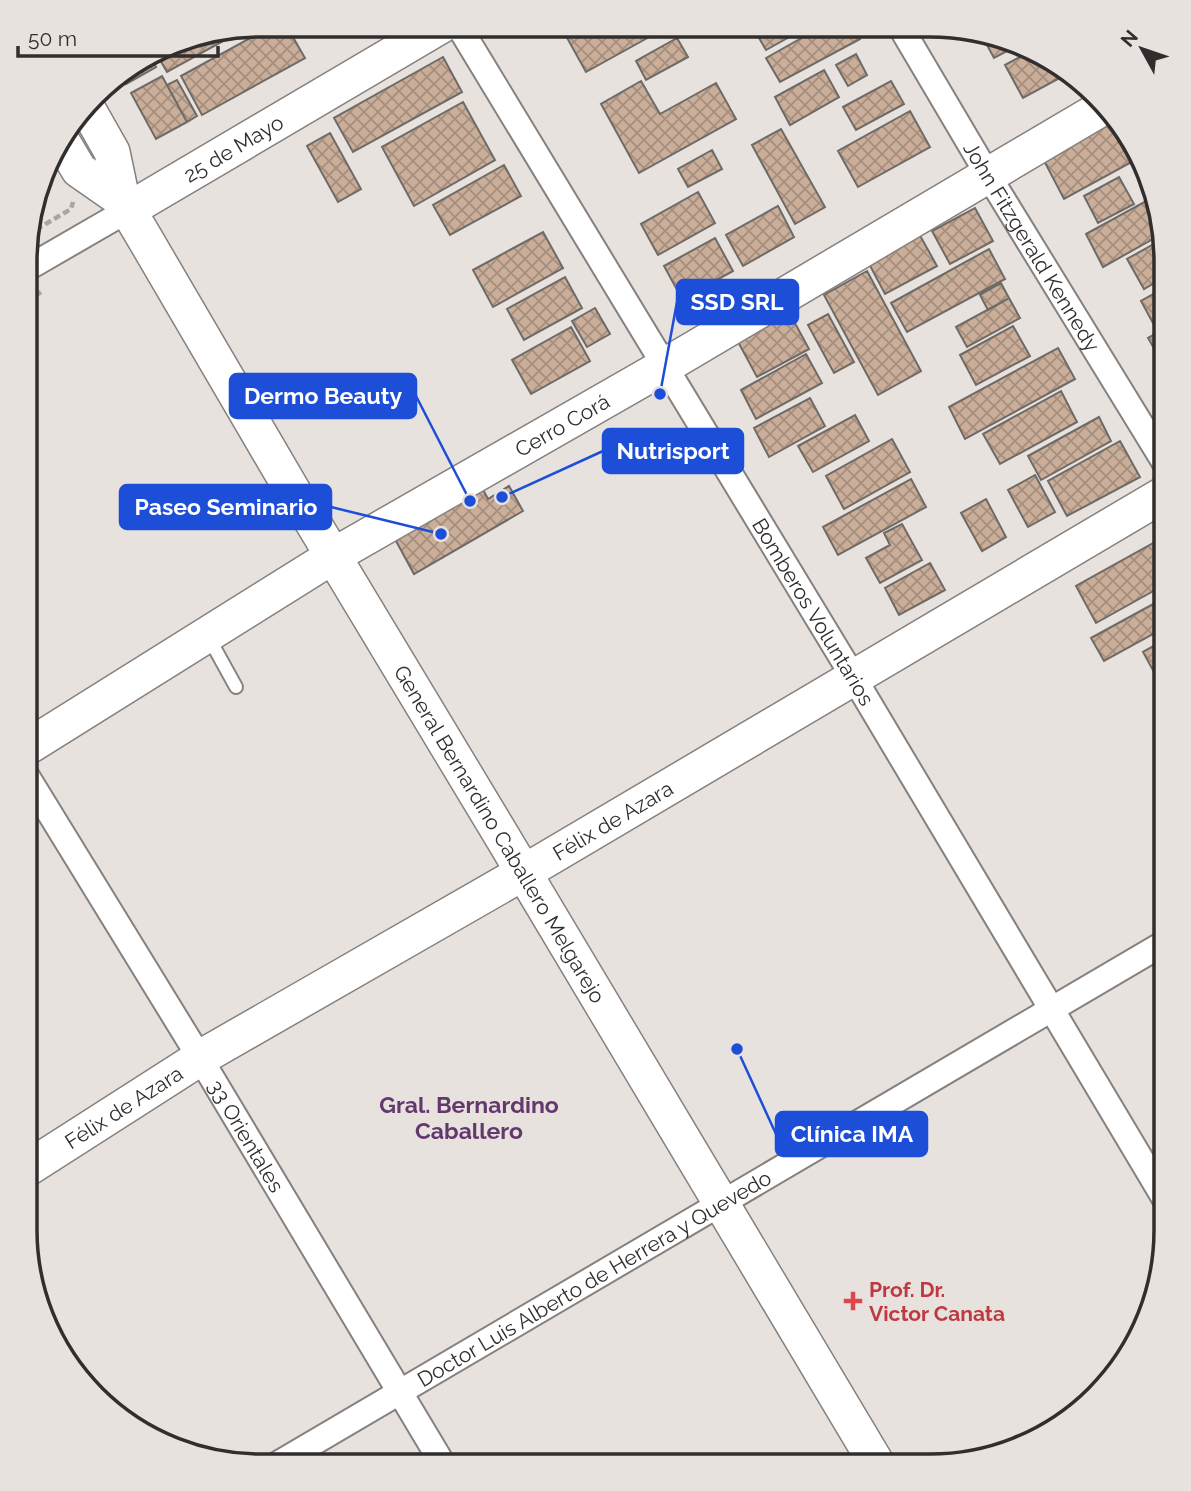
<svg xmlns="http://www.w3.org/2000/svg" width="1191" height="1491" font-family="Raleway,sans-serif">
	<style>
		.building { fill: url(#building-cross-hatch); stroke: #6e6a66; stroke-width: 2 }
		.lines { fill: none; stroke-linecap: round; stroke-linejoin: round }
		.lane-casing { stroke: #86807e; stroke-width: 16 }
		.street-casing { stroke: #86807e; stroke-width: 28 }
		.secondary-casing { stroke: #86807e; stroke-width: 38 }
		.path { stroke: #aaa5a2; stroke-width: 4.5; stroke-dasharray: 7 3.5; stroke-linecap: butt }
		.lane { stroke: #fff; stroke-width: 12 }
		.street { stroke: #fff; stroke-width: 24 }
		.secondary { stroke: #fff; stroke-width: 35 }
		.health-dot { fill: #e0444e; stroke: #e8e2df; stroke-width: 2.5 }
		.labels { text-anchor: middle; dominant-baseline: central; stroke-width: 6; stroke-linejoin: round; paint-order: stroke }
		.street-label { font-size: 21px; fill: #312e2d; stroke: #e8e2df }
		.health-label { font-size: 21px; font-weight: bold; fill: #be3a42; stroke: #e8e2df; text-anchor: start }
		.neighbourhood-label { font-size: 23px; font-weight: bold; fill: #62386f; stroke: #e8e2df }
		.rim { fill: none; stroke: #312e2d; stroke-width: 3.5 }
		.leader { fill: none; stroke: #1d4ed8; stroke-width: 2.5 }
		.callout-dot { fill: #1d4ed8; stroke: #e8e2df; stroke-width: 2.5 }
		.callout { fill: #1d4ed8; stroke: #1d4ed8; stroke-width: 2.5 }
		.callout-label { font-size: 23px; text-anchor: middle; font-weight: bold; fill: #fff }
	</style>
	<defs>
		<pattern id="building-cross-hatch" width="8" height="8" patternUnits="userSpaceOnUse" patternTransform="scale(1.75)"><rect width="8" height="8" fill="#cbae99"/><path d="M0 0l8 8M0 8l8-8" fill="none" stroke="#a58e7d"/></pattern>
	</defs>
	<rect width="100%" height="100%" fill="#e8e2df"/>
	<path class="building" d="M274 25H286L305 58 202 115 181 76Z
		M293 25H317L299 35Z
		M586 25 669 26 586 72 566 36Z
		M752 26H809L766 50Z
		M823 26H853L860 39 780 82 766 58Z
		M244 27 245 29 167 72 156 53 184 37Z
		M981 34 1015 47 994 58Z
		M677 38 688 57 646 80 636 61Z
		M1029 52 1062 64 1067 74 1023 98 1005 65Z
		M856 54 867 75 848 86 836 65Z
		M151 56 156 67 126 84 121 74Z
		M443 57 462 92 353 152 334 118Z
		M824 70 839 97 790 125 775 97Z
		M162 76 187 122 156 139 131 93Z
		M177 80 197 116 187 122 167 85Z
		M641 81 660 114 716 83 736 119 639 173 601 104Z
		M891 81 904 104 856 130 843 107Z
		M463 102 495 160 414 206 382 147Z
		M910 111 930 147 858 187 838 151Z
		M1111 117 1135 143 1139 158 1064 199 1041 155Z
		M781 129 825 207 795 224 752 145Z
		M330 133 361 189 338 202 307 146Z
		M712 150 722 169 688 187 678 169Z
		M504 165 521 196 450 235 433 205Z
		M1119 177 1134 204 1098 223 1084 196Z
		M698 192 715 223 658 255 641 224Z
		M1146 201 1155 217 1160 235 1103 267 1086 234Z
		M778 206 794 237 743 266 726 235Z
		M975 208 993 241 950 264 932 231Z
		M543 232 563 268 493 307 473 270Z
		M918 232 937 266 885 294 867 260Z
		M715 238 733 271 682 299 664 266Z
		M1161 240 1166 260V276L1144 289 1127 259Z
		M989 249 1005 279 907 332 891 303Z
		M867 271 921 371 878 395 824 295Z
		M565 277 582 308 524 340 507 309Z
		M1001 283 1009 298 988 310 980 295Z
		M1166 287V319L1154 325 1141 301Z
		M1009 298 1020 318 967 347 956 327Z
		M595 308 610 334 587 347 572 321Z
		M789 312 809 349 757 377 737 340Z
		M828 314 854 362 834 373 808 325Z
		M1013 326 1030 356 976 385 960 355Z
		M571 327 590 361 531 394 512 360Z
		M1166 328V365L1164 366 1148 338Z
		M1058 348 1075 379 965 439 949 407Z
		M806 354 822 383 756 419 741 390Z
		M1061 391 1077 422 1000 464 983 434Z
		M810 398 825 426 769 457 754 428Z
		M855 415 869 441 813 472 798 446Z
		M1099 417 1111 441 1041 480 1028 456Z
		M892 439 910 472 844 509 826 476Z
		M1120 441 1140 477 1067 516 1048 481Z
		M1035 475 1055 512 1028 527 1008 490Z
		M911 479 926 507 838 555 823 527Z
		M480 484 488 499 509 486 523 511 414 574 396 541 402 528Z
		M986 499 1006 537 982 551 961 513Z
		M902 524 922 560 880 583 866 558 890 545 884 533Z
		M1166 536V584L1096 623 1076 586Z
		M930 563 945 590 899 615 885 588Z
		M1166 597V627L1104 661 1091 638Z
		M1166 639V668L1155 674 1143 652Z
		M1166 681V704L1156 686Z"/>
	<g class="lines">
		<defs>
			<path id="lane" d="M209 638 236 687"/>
			<g id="street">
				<path id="s1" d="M458 25 854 678 1166 1201"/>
				<path id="s2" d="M900 26 988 175 1166 465"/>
				<path d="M26 269 128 210"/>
				<path id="s3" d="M25 773 200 1058 444 1466"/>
				<path id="s4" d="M274 1466 1166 942"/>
			</g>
			<g id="secondary">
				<path id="s5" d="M86 106 112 152 122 200 144 237 295 495 312 521 503 838 878 1466"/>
				<path d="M60 138 79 170 122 200"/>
				<path id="s6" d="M128 210 442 25"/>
				<path id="s7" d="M26 748 333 556 665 366 1102 108"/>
				<path id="s8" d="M25 1170 200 1058 540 863 1166 493"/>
			</g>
		</defs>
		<use href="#lane" class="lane-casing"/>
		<use href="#street" class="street-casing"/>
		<use href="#secondary" class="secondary-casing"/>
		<path class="path" d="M27 235 71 209 73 202
			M26 301 41 292"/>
		<use href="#lane" class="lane"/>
		<use href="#street" class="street"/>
		<use href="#secondary" class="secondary"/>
	</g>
	<path class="health-dot" d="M849.5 1290.5h7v7h7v7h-7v7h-7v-7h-7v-7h7z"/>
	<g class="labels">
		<g class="street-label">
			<text stroke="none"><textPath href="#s6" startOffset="122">25 de Mayo</textPath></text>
			<text stroke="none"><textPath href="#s2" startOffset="257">John Fitzgerald Kennedy</textPath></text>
			<text stroke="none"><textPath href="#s7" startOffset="626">Cerro Corá</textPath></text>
			<text stroke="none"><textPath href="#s1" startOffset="686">Bomberos Voluntarios</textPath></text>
			<text stroke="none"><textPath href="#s8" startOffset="684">Félix de Azara</textPath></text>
			<text stroke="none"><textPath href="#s5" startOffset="840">General Bernardino Caballero Melgarejo</textPath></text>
			<text stroke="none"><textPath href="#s8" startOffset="117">Félix de Azara</textPath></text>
			<text stroke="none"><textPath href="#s3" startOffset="425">33 Orientales</textPath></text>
			<text stroke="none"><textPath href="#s4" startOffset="371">Doctor Luis Alberto de Herrera y Quevedo</textPath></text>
		</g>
		<g class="health-label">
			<text x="869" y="1289">Prof. Dr.<tspan x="869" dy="24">Victor Canata</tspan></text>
		</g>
		<g class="neighbourhood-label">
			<text x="469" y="1104">Gral. Bernardino<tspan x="469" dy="26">Caballero</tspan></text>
		</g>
	</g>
	<path d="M0 0H1191V1491H0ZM261 37H930A224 224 0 0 1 1154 261V1230A224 224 0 0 1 930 1454H261A224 224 0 0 1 37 1230V261A224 224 0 0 1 261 37Z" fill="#e8e2df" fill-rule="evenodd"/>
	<path class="rim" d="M261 37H930A224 224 0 0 1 1154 261V1230A224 224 0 0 1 930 1454H261A224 224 0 0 1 37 1230V261A224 224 0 0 1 261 37Z"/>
	<path class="leader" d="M660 394L677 302M470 501L416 396M502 497L603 451M441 534L331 507M737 1049L776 1134"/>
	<g class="callout-dot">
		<circle cx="660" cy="394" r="7"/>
		<circle cx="470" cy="501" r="7"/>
		<circle cx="502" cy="497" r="7"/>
		<circle cx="441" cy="534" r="7"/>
		<circle cx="737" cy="1049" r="7"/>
	</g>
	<g class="callout">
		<rect x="677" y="280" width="121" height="44" rx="7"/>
		<rect x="230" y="374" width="186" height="44" rx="7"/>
		<rect x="603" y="429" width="140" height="44" rx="7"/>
		<rect x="120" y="485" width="211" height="44" rx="7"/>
		<rect x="776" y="1112" width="151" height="44" rx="7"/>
	</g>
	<g class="callout-label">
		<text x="737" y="310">SSD SRL</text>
		<text x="323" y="404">Dermo Beauty</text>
		<text x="673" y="459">Nutrisport</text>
		<text x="226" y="515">Paseo Seminario</text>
		<text x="852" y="1142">Clínica IMA</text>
	</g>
	<g transform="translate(1142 49) rotate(310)" stroke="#e8e2df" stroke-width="5" paint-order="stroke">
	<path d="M0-5L12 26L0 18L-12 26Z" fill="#312e2d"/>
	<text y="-10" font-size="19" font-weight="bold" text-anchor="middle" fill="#312e2d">N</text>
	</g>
	<path d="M18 46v10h200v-10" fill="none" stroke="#312e2d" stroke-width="3.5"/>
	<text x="28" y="46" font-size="21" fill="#312e2d" stroke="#e8e2df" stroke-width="5" paint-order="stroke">50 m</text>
</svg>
